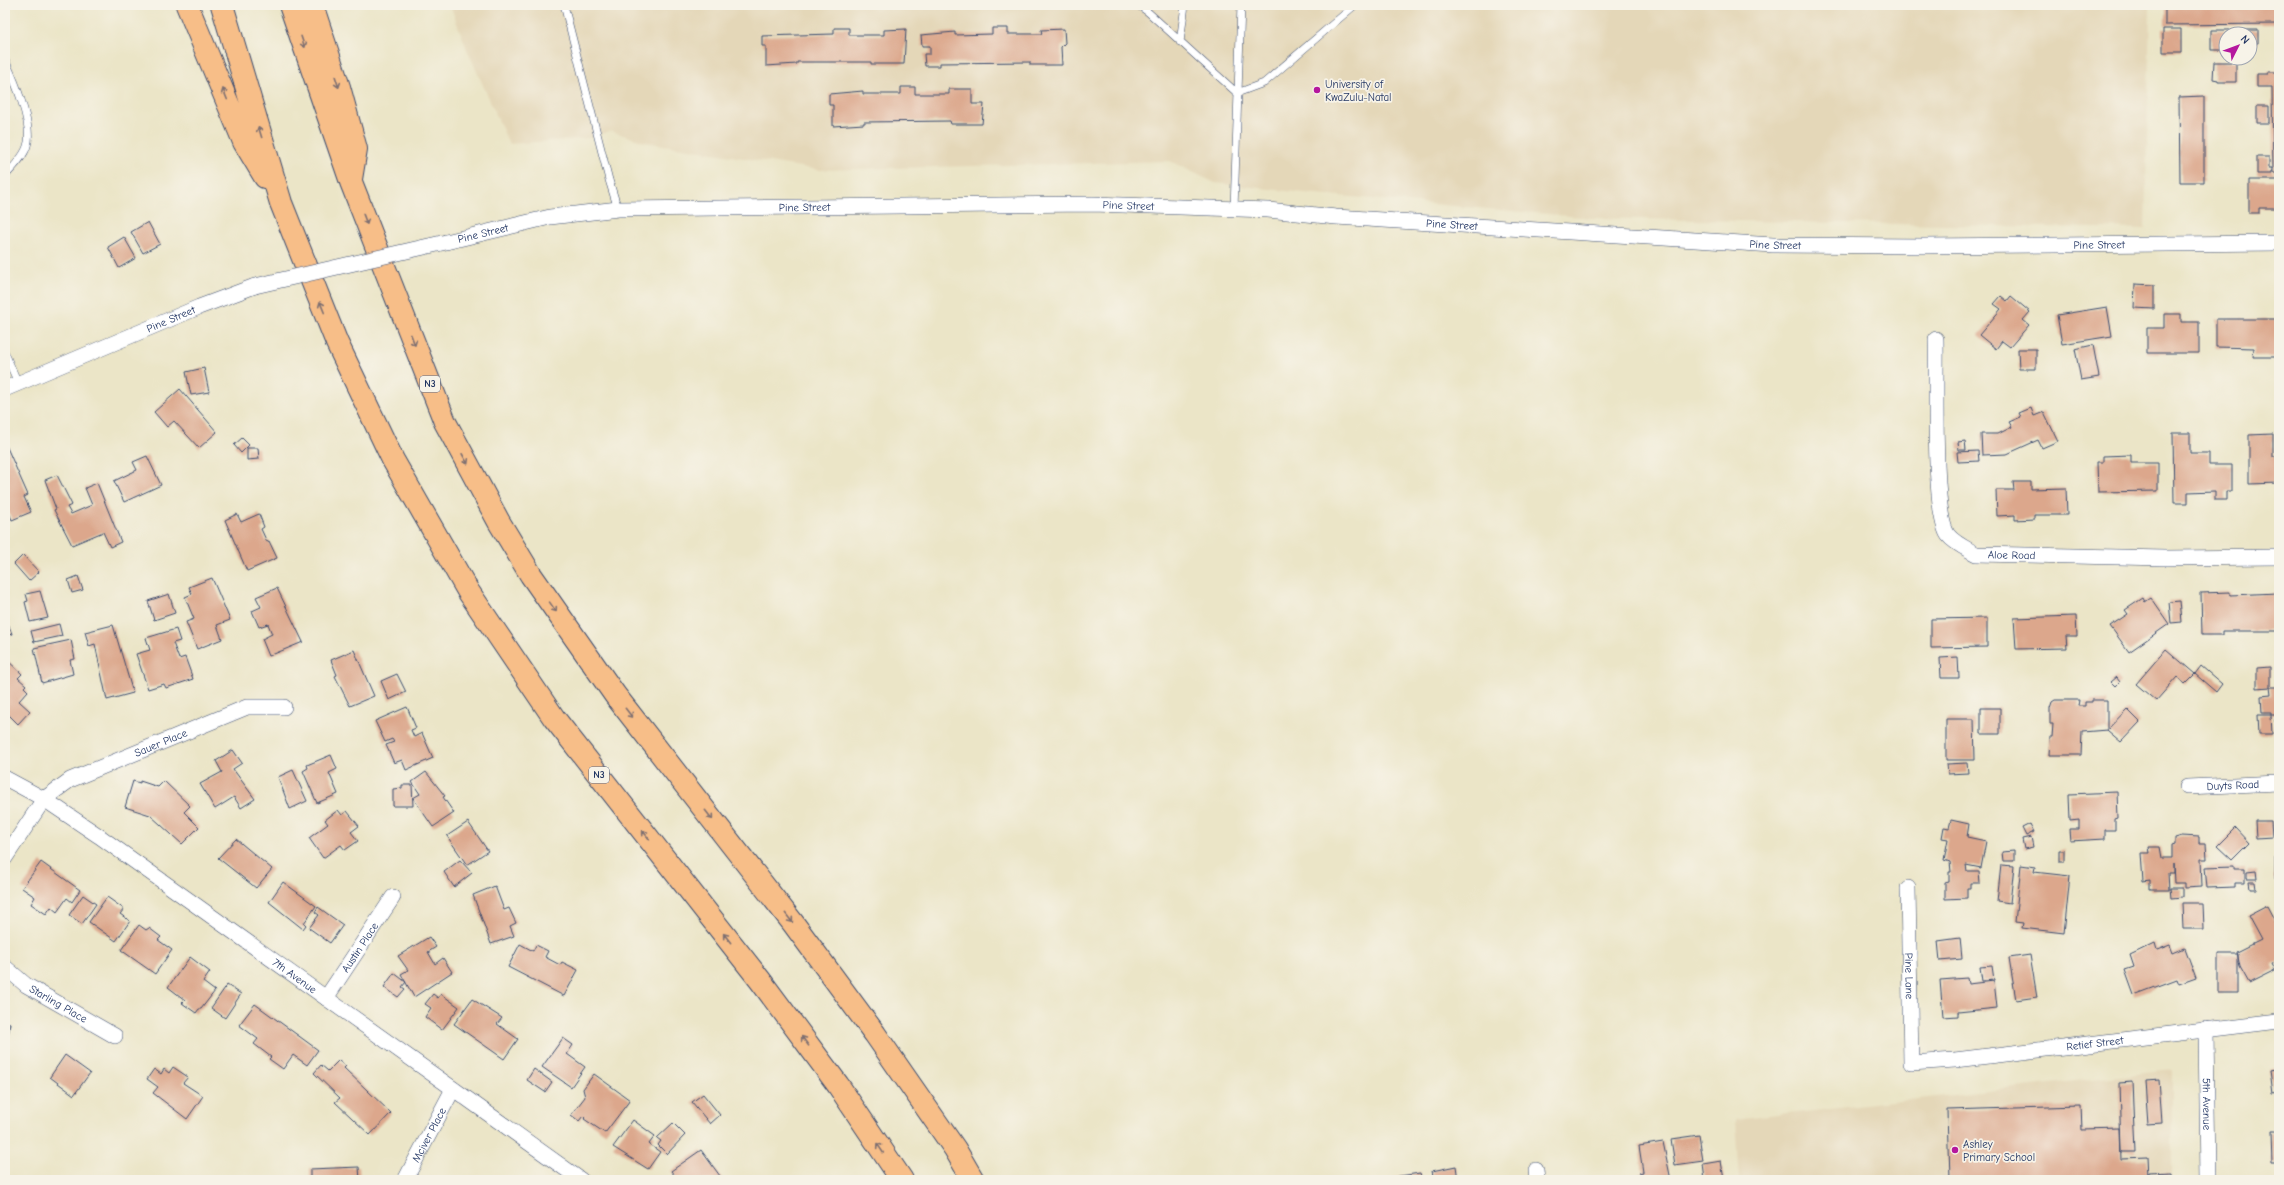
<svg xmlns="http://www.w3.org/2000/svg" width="2284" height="1185" font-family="'Comic Neue',sans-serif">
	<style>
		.built { fill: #e4d7b8 }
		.building { fill: #dca78c }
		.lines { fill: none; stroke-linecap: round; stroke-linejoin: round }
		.lane-casing { stroke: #3a4a6e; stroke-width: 8 }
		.street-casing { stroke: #3a4a6e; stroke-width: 16 }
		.highway-casing { stroke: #3a4a6e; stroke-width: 24 }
		.lane { stroke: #fff; stroke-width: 7 }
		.street { stroke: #fff; stroke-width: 15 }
		.highway { stroke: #f7be88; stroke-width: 22 }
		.street-bridge-casing { stroke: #3a4a6e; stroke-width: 16; stroke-linecap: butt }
		.street-bridge { stroke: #fff; stroke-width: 15 }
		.oneway { stroke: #7e6f71 }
		.poi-dot { fill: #b5179e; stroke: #f7f3e8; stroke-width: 1.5 }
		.labels { text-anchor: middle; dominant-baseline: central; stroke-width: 3.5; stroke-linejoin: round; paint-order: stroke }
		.shield { fill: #f7f3e8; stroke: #5d6a87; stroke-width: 1 }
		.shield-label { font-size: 10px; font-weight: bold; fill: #1b2f5e }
		.poi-label { font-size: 11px; fill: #1b2f5e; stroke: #f7f3e8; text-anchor: start }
		.street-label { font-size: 11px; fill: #1b2f5e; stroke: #f7f3e8 }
	</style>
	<rect width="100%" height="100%" fill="#f7f3e8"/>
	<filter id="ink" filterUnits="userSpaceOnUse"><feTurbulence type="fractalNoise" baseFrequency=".025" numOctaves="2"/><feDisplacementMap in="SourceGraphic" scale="8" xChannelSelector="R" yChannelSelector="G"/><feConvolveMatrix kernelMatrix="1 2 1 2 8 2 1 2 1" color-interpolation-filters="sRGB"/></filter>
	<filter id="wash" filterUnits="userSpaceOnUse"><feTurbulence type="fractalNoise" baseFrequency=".012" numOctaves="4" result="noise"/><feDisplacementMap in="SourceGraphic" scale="16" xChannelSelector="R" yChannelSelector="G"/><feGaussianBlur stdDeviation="0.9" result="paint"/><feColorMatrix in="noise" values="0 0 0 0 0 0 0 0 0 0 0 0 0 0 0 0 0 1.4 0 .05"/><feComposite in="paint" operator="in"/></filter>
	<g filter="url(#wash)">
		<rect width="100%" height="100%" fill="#ebe5c7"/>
		<path class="built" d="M450 5H2150L2145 229 1592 218 1305 193 1215 183 1170 161 819 170 645 142 611 131 590 138 509 144 467 49Z
			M2172 1070V1180H1739L1735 1120Z"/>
		<g id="blocks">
			<path class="building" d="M2165 5H2279V24L2165 25Z
				M834 28H849V35H884V30L906 29 904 64H871V62H797V64L766 66V46H762V36L834 34Z
				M992 28H1008V34H1042L1041 30 1064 29 1065 43 1061 47 1062 65H1030V62L940 63V66H925L924 54H930V46H922L921 35 955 32V35L992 34Z
				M2163 29H2181V52H2163Z
				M2211 30H2230V34H2226V50H2211Z
				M2239 30H2258V43H2250V34H2239Z
				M2214 62H2236V82H2218V80L2213 79Z
				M2268 72H2279V173H2273L2272 87H2257V74H2268Z
				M901 87H915V94H949V89H972V104H984L982 124H951L950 121 864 122V124L833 126V105H829V94L863 91V94H901Z
				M2204 96V182H2180L2179 97Z
				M2257 106H2269V123H2257Z
				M2257 157H2269V168H2272V174H2257Z
				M2249 180H2279V208H2259V213H2249Z
				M148 222 160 244 143 253 131 232Z
				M124 237 136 258 119 268 108 247Z
				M2135 284 2154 285V309L2134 308Z
				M2001 296 2007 301 2011 296 2030 312 2023 320 2029 325 2010 347 2002 341 1996 349 1979 335 2001 309 1994 304Z
				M2107 307 2112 336 2062 344 2057 315Z
				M2164 314H2181V322H2199V353H2147V328H2164Z
				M2216 319H2279V357H2253L2254 348 2216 347Z
				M2093 345 2099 377 2081 380 2075 349Z
				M2018 349H2036V369H2019Z
				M204 368 209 392 191 395 186 372Z
				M180 389 217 432 199 448 174 421 167 427 154 412Z
				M2031 408 2034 416 2044 412 2058 441 2042 448 2038 440 2007 454 1982 455 1981 434H1998L2012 427 2009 422 2021 417 2019 413Z
				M2173 433H2190V453H2209V465H2232V491H2226V500H2215V491L2188 492V503H2174Z
				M2273 434V456H2279V483L2249 484V435Z
				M242 438 249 445 241 453 234 445Z
				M1965 441 1966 450H1959L1958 442Z
				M5 443 28 495 24 497 31 512 12 520 5 504Z
				M247 448H258L259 459 247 460Z
				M1978 451 1979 461 1958 462 1957 452Z
				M2131 455V463H2158V491L2098 492 2097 462H2103V456Z
				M147 456 161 485 124 502 114 481 137 470 133 462Z
				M57 475 72 505 67 507 71 514 92 505 85 488 97 483 121 542 110 547 103 532 72 545 54 510 56 509 45 480Z
				M2013 482H2031V489L2066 488 2067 515H2034V519L2015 520V515L1997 516 1996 490H2014Z
				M237 514 241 522 259 514 264 527 261 529 267 542 269 541 277 558 247 571 225 520Z
				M23 555 39 572 29 581 14 564Z
				M78 576 83 590 72 593 68 580Z
				M212 578 230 620 217 625 222 639 197 649 186 622 194 619 185 597 192 594 189 587Z
				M277 588 303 642 269 656 262 639 272 634 268 624 259 627 252 611 261 607 256 597Z
				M40 591 48 618 30 622 25 602 28 601 26 594Z
				M2230 592V595L2278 593 2279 631H2222V635H2202L2201 593Z
				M169 594 175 613 154 620 148 601Z
				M2143 598 2145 602 2151 598 2169 624 2129 652 2110 626 2128 614 2125 610Z
				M2180 601 2182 622 2171 623 2169 602Z
				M5 615 12 634 5 636Z
				M2076 616 2077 636H2066L2067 648 2016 649 2014 618Z
				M1987 618V647L1931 648V619Z
				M59 624 62 636 34 642 31 631Z
				M113 625 133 693 107 700 95 644 89 646 85 632Z
				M176 629 180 641 173 643 179 659 185 657 193 679 166 688 164 684 148 689 136 654 150 650 146 638Z
				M71 640 75 659 70 660 73 674 42 683 34 648Z
				M2166 649 2195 674 2185 684 2177 677 2156 701 2136 684Z
				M354 650 374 696 350 706 335 676 337 675 331 660Z
				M1958 657 1959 678H1941L1940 658Z
				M5 658 22 674 18 678 26 685 24 687 28 691 19 701 30 711 18 724 5 711Z
				M2201 666 2222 684 2216 692 2195 674Z
				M2270 667V687L2257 688V668Z
				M397 674 406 692 389 700 381 681Z
				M2116 677 2120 682 2115 687 2110 682Z
				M2270 687H2279V731H2276V715H2271L2272 734H2259L2258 715H2271V713H2262L2261 696 2271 695Z
				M2055 700H2079L2078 706H2085V702H2092V700H2107V730L2082 732 2081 755H2049L2050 737H2052L2053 724H2050V708L2052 702Z
				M407 707 416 728 411 730 414 737 422 733 433 758 406 770 402 760 394 763 386 745 394 742 392 739 385 742 375 721Z
				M1981 708H2000V734H1981Z
				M2127 709 2140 722 2121 742 2107 730Z
				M1946 719H1974L1975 760H1946Z
				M233 750 242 763 233 769 255 799 241 808 234 797 215 809 200 784 222 772 216 761Z
				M331 755 337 769 329 773 338 794 317 803 303 771 308 768 307 765Z
				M1967 763 1968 773 1948 774 1947 764Z
				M293 770 307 801 290 809 278 777Z
				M426 772 445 796 443 797 454 813 433 827 413 798 420 794 412 782Z
				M133 781 140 783V781L158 787 164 781 190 806 184 812 199 827 182 844 150 815 125 807Z
				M402 785H412L413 806H393V789L402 788Z
				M2117 792 2118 818 2115 819V830H2105V839L2070 841 2069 829H2079V820L2070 821 2069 794Z
				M338 810 342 815 347 811 359 826 351 832 358 841 345 850 341 845 323 858 309 838 328 824 325 820Z
				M1951 820 1969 824 1967 837 1986 841 1981 868 1966 865 1967 871H1979L1980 883H1970V888H1967V898L1945 899V882L1949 881V872H1951L1950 862 1944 860 1948 839 1942 838 1944 827 1949 828Z
				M2255 821H2271L2272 837 2256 838Z
				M468 822 488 851 467 865 447 836Z
				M2030 824 2034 832 2026 836 2022 828Z
				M2235 828 2249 843 2232 860 2217 846Z
				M2182 836 2199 837V843H2206L2207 859H2201L2202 887 2185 888V883H2174L2173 863V873H2168L2169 890H2150V881L2143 882 2141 853H2150L2149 847H2160L2162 858H2172V845L2175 844V838Z
				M2031 837 2033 847 2024 849 2022 839Z
				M236 839 272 869 256 888 218 858Z
				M2275 847H2279V879H2275Z
				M2059 850H2064V861H2059Z
				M2014 851V861H2003L2002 852Z
				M460 860 472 873 454 887 444 872Z
				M41 862 80 890 72 902 67 898 57 912 51 907 46 914 31 904 35 897 22 888Z
				M2001 865 2014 866 2010 903 1997 901Z
				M2021 865 2035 867 2034 872 2070 876 2064 933 2022 928 2023 923 2015 922Z
				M2234 866V869H2245V883H2235V887L2207 888 2205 867Z
				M2256 871 2257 879H2247V872Z
				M283 882 316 906 304 923 306 925 303 929 269 902Z
				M2249 882H2255L2256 889H2250Z
				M495 886 504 910 509 908 516 923 510 926 514 936 491 944 473 895Z
				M2170 888H2182V897L2171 898Z
				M83 895 96 904 82 924 69 915Z
				M107 897 124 909 120 914 130 921 116 941 89 922Z
				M2182 903H2203L2204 929H2183Z
				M2267 906 2279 929V961L2272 964 2275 970 2249 983 2240 967 2237 952 2261 940 2248 916Z
				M318 907 343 925 330 943 309 928 319 915 315 912Z
				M139 925 146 930 149 928 161 937 158 940 172 950 155 974 121 950Z
				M429 937 436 947 428 952 435 964 443 958 452 972 414 997 401 974 408 970 398 956Z
				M1960 938 1962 959 1940 961 1938 941Z
				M2155 943 2157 950 2170 945 2173 953 2185 948 2196 978 2179 984 2177 979 2134 995 2125 970 2134 967 2130 955Z
				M520 944 533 951 536 945 548 951 545 957 560 965 562 962 578 970 564 996 508 967Z
				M2218 954H2238V993H2218Z
				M2030 955 2037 997 2016 1000 2009 958Z
				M190 957 210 972 203 982 215 991 201 1009H199L196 1013 182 1003 185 1000 168 987Z
				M1992 966 1994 980 1982 981 1980 967Z
				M394 973 406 982 402 987 405 989 398 997 384 987Z
				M1967 978 1968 984 1994 981 1997 1008 1958 1012V1016L1943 1017 1940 980Z
				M227 985 241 994 225 1018 211 1008Z
				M433 994 438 998 441 994 459 1007 442 1030 425 1017 431 1008 425 1004Z
				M472 999 502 1018 497 1024 518 1039 504 1059 454 1024Z
				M255 1004 318 1050 307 1065 293 1055 283 1069 269 1059 271 1057 254 1044 258 1039 239 1025Z
				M5 1022 10 1023 6 1050H5Z
				M563 1038 573 1045 567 1054 585 1067 571 1087 542 1067Z
				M65 1055 90 1073 74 1095 50 1077Z
				M339 1060 346 1066 344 1068 391 1113 370 1135 335 1102 340 1098 314 1073 321 1065 328 1071Z
				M173 1067 188 1077 183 1083 203 1096 187 1119 153 1093 158 1087 147 1079 154 1069 161 1074 164 1069 169 1073Z
				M2279 1068V1093L2273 1094 2270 1070Z
				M534 1069 552 1082 545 1092 527 1080Z
				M594 1074 630 1100 605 1133 584 1119 585 1118 583 1116 579 1121 571 1115 585 1097 583 1089Z
				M2159 1080 2162 1123 2148 1124 2145 1081Z
				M2132 1082 2135 1152H2121L2119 1083Z
				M703 1094 720 1115 710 1124 692 1102Z
				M2081 1106 2082 1130 2120 1129 2121 1160 2147 1159 2148 1180H1949L1947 1110Z
				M633 1120 655 1136 649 1144 660 1152 648 1169 613 1147Z
				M673 1123 685 1135 667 1154 658 1145 661 1141 657 1138Z
				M2270 1133H2279V1163H2271Z
				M1699 1135 1703 1161 1675 1165 1671 1139Z
				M1663 1142 1671 1180H1640L1639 1173 1643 1172 1639 1146Z
				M701 1150 723 1180H678L671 1171Z
				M1721 1161 1724 1180H1705L1703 1164Z
				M1456 1166 1458 1180H1434L1432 1171Z
				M359 1167 360 1180H310V1169Z
				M1420 1173 1422 1180H1394L1393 1177Z
				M2169 1174V1180H2149V1175Z"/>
		</g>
	</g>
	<g filter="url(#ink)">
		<use href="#blocks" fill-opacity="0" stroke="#3a4a6e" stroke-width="1"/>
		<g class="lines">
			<defs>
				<path id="lane" d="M564 5 609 180 618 209
					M1138 5 1148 12 1237 93 1264 83 1355 5
					M1180 42 1185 5
					M5 60C14 79 34 126 27 146 24 157 12 168 5 176
					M1234 209 1241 5
					M5 353 18 383"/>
				<g id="street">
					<path id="s1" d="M446 242 550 217 618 209 1093 204 1268 210 1336 217 1773 245 1924 246 2279 243"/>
					<path id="s2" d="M1936 339C1937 373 1932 513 1948 535 1954 543 1967 549 1976 554L2165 558 2279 557"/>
					<path id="s3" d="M5 389 199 307 255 286"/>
					<path id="s4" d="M5 778 44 799 99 836 581 1180"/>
					<path id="s5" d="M2187 787 2279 783"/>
					<path id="s6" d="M5 858 44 799 70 780 247 707H284"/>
					<path id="s7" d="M1908 888 1911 1063 1955 1060 2279 1021"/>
					<path id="s8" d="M5 967 26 985 115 1036"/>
					<path id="s9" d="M326 998 393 897"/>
					<path id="s10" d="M2206 1029 2208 1180"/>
					<path d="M1536 1170 1537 1180"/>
					<path id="s11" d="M405 1180 453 1089"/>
				</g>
				<path id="highway" d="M187 5 244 142 265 177
					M222 5 281 203 337 343 393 460 468 591 554 718 760 980 838 1085 902 1180
					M290 5 351 182 445 422 499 522 531 575 615 695 793 923 875 1034 955 1149 973 1180
					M312 5 339 87 356 149 351 179"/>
			</defs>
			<use href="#lane" class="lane-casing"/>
			<use href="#street" class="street-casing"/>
			<use href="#highway" class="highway-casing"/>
			<use href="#lane" class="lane"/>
			<use href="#street" class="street"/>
			<use href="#highway" class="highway"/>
			<defs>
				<path id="street-bridge" d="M255 286 446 242"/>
			</defs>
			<use href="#street-bridge" class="street-bridge-casing"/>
			<use href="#street-bridge" class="street-bridge"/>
		</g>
		<defs><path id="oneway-shaft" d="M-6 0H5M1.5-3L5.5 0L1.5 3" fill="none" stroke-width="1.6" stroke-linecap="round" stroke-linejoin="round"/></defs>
		<g class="oneway">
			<use href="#oneway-shaft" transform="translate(303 42) rotate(71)"/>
			<use href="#oneway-shaft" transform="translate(337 82) rotate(72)"/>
			<use href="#oneway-shaft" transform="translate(225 94) rotate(-112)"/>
			<use href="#oneway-shaft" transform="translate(260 132) rotate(-107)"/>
			<use href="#oneway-shaft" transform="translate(365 219) rotate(69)"/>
			<use href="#oneway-shaft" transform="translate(322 307) rotate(-112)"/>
			<use href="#oneway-shaft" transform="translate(413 340) rotate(69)"/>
			<use href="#oneway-shaft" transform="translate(465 459) rotate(61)"/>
			<use href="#oneway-shaft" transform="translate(553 607) rotate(55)"/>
			<use href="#oneway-shaft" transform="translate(629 713) rotate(52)"/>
			<use href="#oneway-shaft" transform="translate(709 815) rotate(52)"/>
			<use href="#oneway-shaft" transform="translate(646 835) rotate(-128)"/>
			<use href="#oneway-shaft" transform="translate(789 918) rotate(52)"/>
			<use href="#oneway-shaft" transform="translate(727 938) rotate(-128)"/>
			<use href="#oneway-shaft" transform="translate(805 1041) rotate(-127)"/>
			<use href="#oneway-shaft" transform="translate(880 1148) rotate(-124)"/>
		</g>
	</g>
	<g class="poi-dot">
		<circle cx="1317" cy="90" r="4"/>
		<circle cx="1955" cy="1150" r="4"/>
	</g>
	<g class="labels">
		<g class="shield">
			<rect x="420" y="376" width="20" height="16" rx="3"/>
			<rect x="589" y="767" width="20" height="16" rx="3"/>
		</g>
		<g class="shield-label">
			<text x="430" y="384">N3</text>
			<text x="599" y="775">N3</text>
		</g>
		<g class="poi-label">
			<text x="1325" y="84">University of<tspan x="1325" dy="13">KwaZulu-Natal</tspan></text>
			<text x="1963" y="1144">Ashley<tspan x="1963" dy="13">Primary School</tspan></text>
		</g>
		<g class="street-label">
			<text stroke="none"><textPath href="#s1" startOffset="686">Pine Street</textPath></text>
			<text stroke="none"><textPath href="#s1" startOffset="362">Pine Street</textPath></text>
			<text stroke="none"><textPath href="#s1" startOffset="1010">Pine Street</textPath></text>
			<text stroke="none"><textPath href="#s1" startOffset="38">Pine Street</textPath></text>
			<text stroke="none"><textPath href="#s1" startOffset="1334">Pine Street</textPath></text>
			<text stroke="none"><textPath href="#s1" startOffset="1658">Pine Street</textPath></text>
			<text stroke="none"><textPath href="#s3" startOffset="180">Pine Street</textPath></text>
			<text stroke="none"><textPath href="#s2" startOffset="267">Aloe Road</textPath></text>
			<text stroke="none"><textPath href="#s6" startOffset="201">Sauer Place</textPath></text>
			<text stroke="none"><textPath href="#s5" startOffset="46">Duyts Road</textPath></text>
			<text stroke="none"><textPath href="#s9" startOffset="61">Austin Place</textPath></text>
			<text stroke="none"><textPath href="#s4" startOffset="351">7th Avenue</textPath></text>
			<text stroke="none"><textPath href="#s7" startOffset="88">Pine Lane</textPath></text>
			<text stroke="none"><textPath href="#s8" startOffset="65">Starling Place</textPath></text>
			<text stroke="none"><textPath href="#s7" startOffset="360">Retief Street</textPath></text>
			<text stroke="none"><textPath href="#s10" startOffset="75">5th Avenue</textPath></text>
			<text stroke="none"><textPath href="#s11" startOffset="51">Mciver Place</textPath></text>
		</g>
	</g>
	<rect width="2284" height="1185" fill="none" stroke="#f7f3e8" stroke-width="20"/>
	<g transform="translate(2238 46) rotate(48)"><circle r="19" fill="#f7f3e8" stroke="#9fa5b1"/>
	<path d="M0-3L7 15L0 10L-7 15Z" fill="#b5179e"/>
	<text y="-6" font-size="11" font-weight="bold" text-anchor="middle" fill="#1b2f5e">N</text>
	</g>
</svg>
